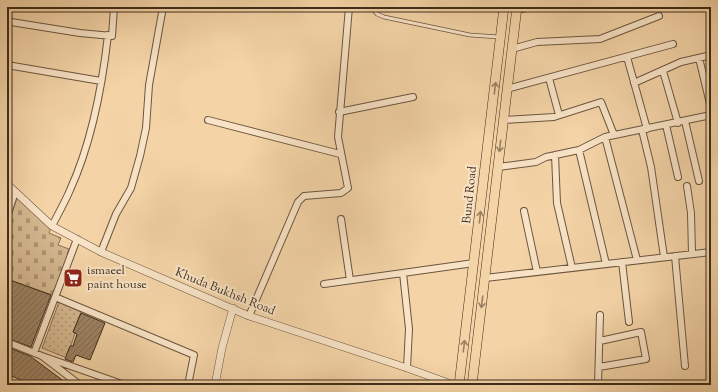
<svg xmlns="http://www.w3.org/2000/svg" width="718" height="392" font-family="'Sorts Mill Goudy',serif">
	<style>
		.cemetery { fill: url(#cemetery-stones); stroke: #8a7256 }
		.park { fill: url(#park-dots); stroke: #8a7256 }
		.building { fill: url(#building-hatch); stroke: #3f2c1c }
		.lines { fill: none; stroke-linecap: round; stroke-linejoin: round }
		.service-casing { stroke: #6c563f; stroke-width: 4.5 }
		.minor-casing { stroke: #6c563f; stroke-width: 8 }
		.tertiary-casing { stroke: #6c563f; stroke-width: 8 }
		.primary-casing { stroke: #3f2c1c; stroke-width: 10 }
		.service { stroke: #f8e3c6; stroke-width: 3 }
		.minor { stroke: #f8e3c6; stroke-width: 6 }
		.tertiary { stroke: #f8e3c6; stroke-width: 7 }
		.primary { stroke: #f4d4a7; stroke-width: 9 }
		.oneway { stroke: #9a8062 }
		.labels { text-anchor: middle; dominant-baseline: central; stroke-width: 4; stroke-linejoin: round; paint-order: stroke }
		.street-label { font-size: 12px; fill: #3f2c1c; stroke: #f8e3c6 }
		.poi-label { font-size: 12px; fill: #3f2c1c; stroke: #f8e3c6; text-anchor: start }
	</style>
	<defs>
		<pattern id="cemetery-stones" width="16" height="16" patternUnits="userSpaceOnUse"><rect width="16" height="16" fill="#d5b78f"/><path d="M2 7V4a2 2 0 0 1 4 0v3zM10 15v-3a2 2 0 0 1 4 0v3z" fill="#ae9574"/></pattern>
		<pattern id="park-dots" width="8" height="8" patternUnits="userSpaceOnUse"><rect width="8" height="8" fill="#d5b78f"/><path d="M2 2h.1M6 6h.1" fill="none" stroke="#ae9574" stroke-width="1.8" stroke-linecap="round"/></pattern>
		<pattern id="building-hatch" width="6" height="6" patternUnits="userSpaceOnUse"><rect width="6" height="6" fill="#9d8364"/><path d="M-1 1l2-2M0 6l6-6M5 7l2-2" fill="none" stroke="#816b52"/></pattern>
	</defs>
	<rect width="100%" height="100%" fill="#f4d4a7"/>
	<filter id="stains"><feTurbulence type="fractalNoise" baseFrequency=".005" numOctaves="4"/><feColorMatrix values="0 0 0 0 .2 0 0 0 0 .09 0 0 0 0 .02 0 0 0 .5 -.17"/></filter>
	<radialGradient id="worn" r=".72"><stop offset=".6" stop-color="#630" stop-opacity="0"/><stop offset="1" stop-color="#630" stop-opacity=".3"/></radialGradient>
	<path class="cemetery" d="M18 195 52 226 49 233 61 238 58 245 69 249 67 254 69 255 55 296 7 279V228Z"/>
	<path class="park" d="M59 302 81 312 73 332 75 333 67 358 42 348Z"/>
	<path class="building" d="M7 279 51 295 31 347 7 338Z
		M81 313 105 323 90 360 76 355 73 362 65 359 70 346H73L77 334 73 332Z
		M7 347 30 356 69 385H32L7 374Z"/>
	<g class="lines">
		<defs>
			<path id="service" d="M371 7 377 14 384 17 470 35 499 37"/>
			<path id="minor" d="M517 10 531 7
				M7 18 11 22 80 33 112 36 114 7
				M512 49 537 42 600 39 659 16
				M627 57 647 129
				M699 58 711 108
				M7 65 101 81
				M663 71 678 123
				M549 78 559 115
				M634 83 681 62 707 56
				M507 89 673 44
				M339 112 413 97
				M208 120 340 154
				M503 120 554 117 601 102 614 135
				M685 121 699 181
				M666 125 678 177
				M642 130 651 167 664 257
				M605 137 637 260
				M579 150 606 264
				M555 155 557 203 572 268
				M498 167 536 162 546 157 579 150 605 137 711 115
				M687 186 691 213 692 254
				M524 211 537 272
				M7 216 14 195
				M341 219 350 280
				M52 226C58 214 65 202 70 190 92 142 102 88 108 35
				M101 252 116 214 131 188 140 156 146 128 149 85 163 7
				M675 256 685 366
				M622 262 629 322
				M403 273 409 329 407 368
				M485 278 711 252
				M324 284 474 263
				M55 297 194 355 188 385
				M710 311 711 303
				M249 316 298 202 304 196 341 193 348 188 338 137 349 7
				M7 342 42 356 80 385
				M34 353 77 239
				M42 356 125 385
				M599 367 646 359 641 332 600 341
				M598 385 600 315"/>
			<path id="tertiary" d="M7 184 52 226 101 252 249 316 407 368 454 385
				M215 385 222 348 233 308"/>
			<path id="primary" d="M459 385 504 7
				M472 385 517 7"/>
		</defs>
		<use href="#service" class="service-casing"/>
		<use href="#minor" class="minor-casing"/>
		<use href="#tertiary" class="tertiary-casing"/>
		<use href="#primary" class="primary-casing"/>
		<use href="#service" class="service"/>
		<use href="#minor" class="minor"/>
		<use href="#tertiary" class="tertiary"/>
		<use href="#primary" class="primary"/>
	</g>
	<defs><path id="oneway-shaft" d="M-6 0H5M1.5-3L5.5 0L1.5 3" fill="none" stroke-width="1.6" stroke-linecap="round" stroke-linejoin="round"/></defs>
	<g class="oneway">
		<use href="#oneway-shaft" transform="translate(495 88) rotate(-83)"/>
		<use href="#oneway-shaft" transform="translate(500 146) rotate(97)"/>
		<use href="#oneway-shaft" transform="translate(480 217) rotate(-84)"/>
		<use href="#oneway-shaft" transform="translate(482 302) rotate(97)"/>
		<use href="#oneway-shaft" transform="translate(464 346) rotate(-83)"/>
	</g>
	<defs>
		<symbol id="supermarket-square" viewBox="-11 -11 22 22"><rect x="-9" y="-9" width="18" height="18" rx="4" fill="#8f2418" stroke="#f8e3c6"/><path d="M-6-5.5h2.5l.6 2H6L4.5 2H-2.5L-4.4-4H-6ZM-1.5 3.2a1.3 1.3 0 1 0 .1 0ZM3 3.2a1.3 1.3 0 1 0 .1 0Z" fill="#fff"/></symbol>
	</defs>
	<g fill-rule="evenodd">
		<use href="#supermarket-square" x="62" y="267" width="22" height="22"/>
	</g>
	<g class="labels">
		<g class="street-label">
			<text transform="translate(470 195) rotate(-84)">Bund Road</text>
			<text transform="translate(225 292) rotate(22)">Khuda Bukhsh Road</text>
		</g>
		<g class="poi-label">
			<text x="87" y="271">ismaeel<tspan x="87" dy="14">paint house</tspan></text>
		</g>
	</g>
	<rect width="718" height="392" fill="none" stroke="#f4d4a7" stroke-width="24"/>
	<rect x="8" y="8" width="702" height="376" fill="none" stroke="#3f2c1c" stroke-width="2"/>
	<rect x="12" y="12" width="694" height="368" fill="none" stroke="#3f2c1c"/>
	<rect width="100%" height="100%" filter="url(#stains)"/>
	<rect width="100%" height="100%" fill="url(#worn)"/>
</svg>
